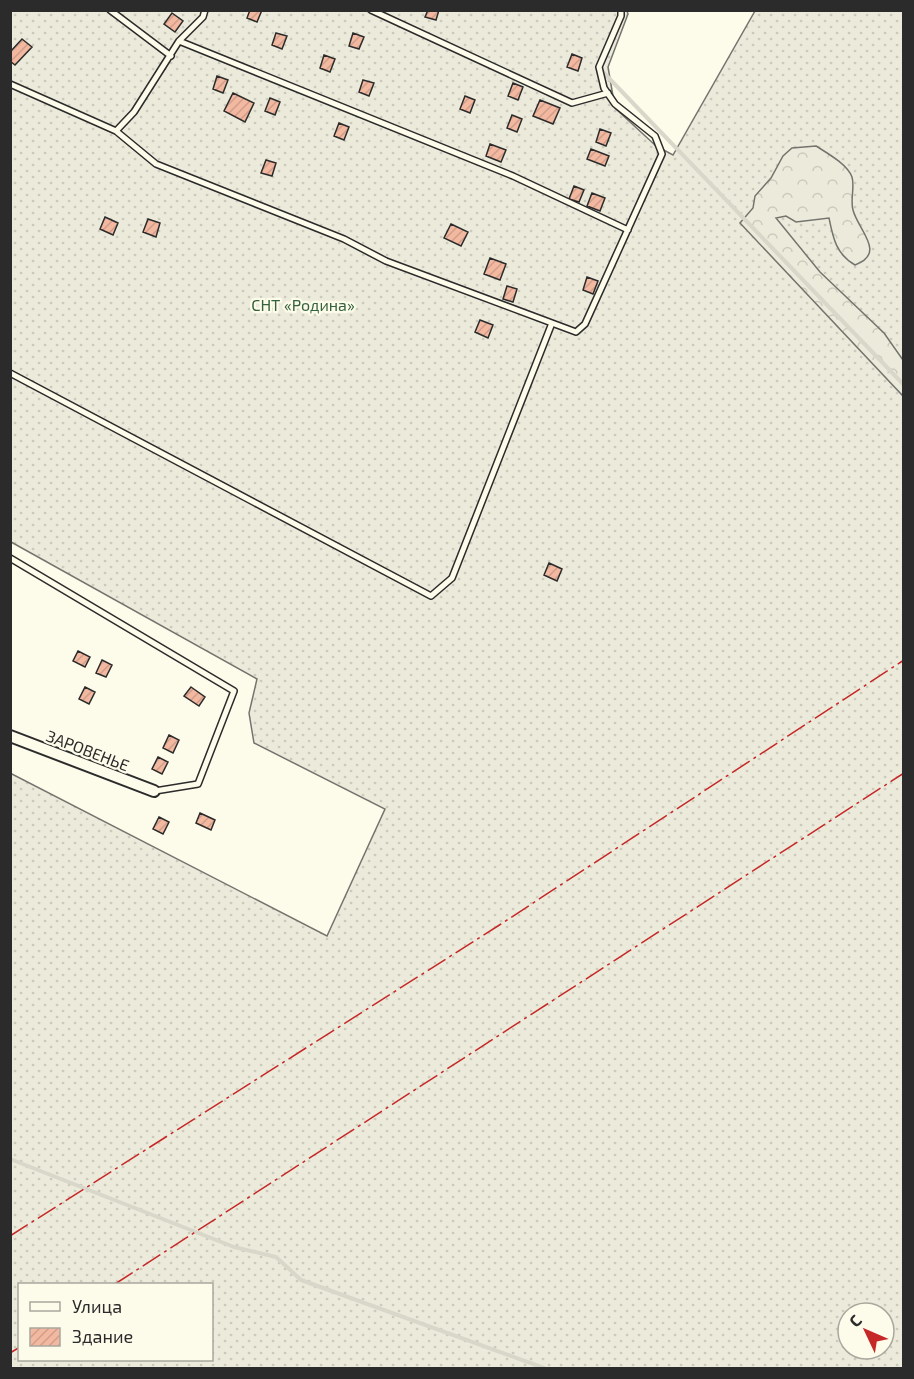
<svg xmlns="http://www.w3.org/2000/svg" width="914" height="1379" font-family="'Exo 2',sans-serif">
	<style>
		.grass { fill: url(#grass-dots); stroke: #74746e; stroke-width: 1.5; fill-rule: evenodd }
		.forest { fill: url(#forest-crowns); stroke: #74746e; stroke-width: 1.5 }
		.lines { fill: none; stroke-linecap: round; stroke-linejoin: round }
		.stream { stroke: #d8d7c9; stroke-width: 4 }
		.building { fill: url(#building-hatch); stroke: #2b2b2b; stroke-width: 1.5 }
		.lane-casing { stroke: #2b2b2b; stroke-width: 8 }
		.street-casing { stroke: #2b2b2b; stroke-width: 14 }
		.lane { stroke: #fdfbea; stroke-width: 5 }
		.street { stroke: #fdfbea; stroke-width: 10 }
		.power { stroke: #c62828; stroke-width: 1.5; stroke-dasharray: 21 4.5 3 4.5; stroke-linecap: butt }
		.labels { text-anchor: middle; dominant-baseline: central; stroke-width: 4.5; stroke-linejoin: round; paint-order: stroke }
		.park-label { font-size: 16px; fill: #34623c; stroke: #fdfbea }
		.street-label { font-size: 16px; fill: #2b2b2b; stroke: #fdfbea }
	</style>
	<defs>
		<pattern id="grass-dots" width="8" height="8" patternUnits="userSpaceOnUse" patternTransform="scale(1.5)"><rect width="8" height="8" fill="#ecebdb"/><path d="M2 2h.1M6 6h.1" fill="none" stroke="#cbcabc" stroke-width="1.8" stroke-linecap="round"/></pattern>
		<pattern id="forest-crowns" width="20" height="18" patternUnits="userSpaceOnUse" patternTransform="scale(1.5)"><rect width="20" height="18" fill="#ecebdb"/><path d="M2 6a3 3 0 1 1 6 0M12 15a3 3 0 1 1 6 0" fill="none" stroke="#cbcabc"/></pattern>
		<pattern id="building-hatch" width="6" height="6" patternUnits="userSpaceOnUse" patternTransform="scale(1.5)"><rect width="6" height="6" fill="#f2b8a0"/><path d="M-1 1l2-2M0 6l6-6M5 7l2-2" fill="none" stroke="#d09e8a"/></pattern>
	</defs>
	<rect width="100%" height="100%" fill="#fdfbea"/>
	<path class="grass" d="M11 11H627L628 14 608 67 615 108 656 146 673 155 755 11H903V1368H11L10 773 327 936 385 809 254 743 249 713 257 679 11 542ZM20 1284H212V1360H20ZM848 1313H884V1349H848Z"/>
	<path class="forest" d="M816 146C827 153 847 164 852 177 855 187 850 200 853 210 858 230 887 253 855 265 836 254 833 238 829 218L796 222 786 216 776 218 820 272 884 333 903 360V396L740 223 753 208 755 196 771 178 783 156 792 148Z"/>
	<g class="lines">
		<path class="stream" d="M603 72 904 385
			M10 1159 234 1247 276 1257 301 1280 544 1368"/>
	</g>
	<path class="building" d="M250 10H262L257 22 247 18Z
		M439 10 436 20 425 17 428 10Z
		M172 13 183 21 175 32 164 24Z
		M276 33 287 36 282 49 272 45Z
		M353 33 364 37 359 49 349 46Z
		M22 39 32 47 15 65 10 61V52Z
		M572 54 582 58 578 71 567 67Z
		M324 55 335 59 330 72 320 68Z
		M217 76 228 80 223 93 213 89Z
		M363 80 374 83 369 96 359 92Z
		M513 83 523 87 518 100 508 96Z
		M233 93 254 103 245 122 224 111Z
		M465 96 475 100 470 113 460 109Z
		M270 98 280 102 275 115 265 111Z
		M540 100 560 108 553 124 533 116Z
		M512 115 522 119 517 132 507 128Z
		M339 123 349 127 344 140 334 136Z
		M600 129 611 133 606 146 596 142Z
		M490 144 506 150 501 162 486 156Z
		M591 149 609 156 605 166 587 159Z
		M266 160 276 163 272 176 261 173Z
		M574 186 584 190 579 202 569 199Z
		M592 193 605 198 600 211 587 206Z
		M105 217 118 223 113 235 100 229Z
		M148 219 160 223 156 237 143 232Z
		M451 224 468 232 461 246 444 238Z
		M490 258 506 264 500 280 484 274Z
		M587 277 598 281 593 294 583 290Z
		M507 286 517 289 513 302 503 299Z
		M480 320 493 325 488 338 475 332Z
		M549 563 562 569 557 581 544 575Z
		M78 651 90 657 85 667 73 661Z
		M102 660 112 665 106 677 96 673Z
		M85 687 95 692 89 704 79 699Z
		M191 687 205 697 199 706 184 696Z
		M169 735 179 740 173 753 163 748Z
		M158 757 168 762 162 774 152 769Z
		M200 813 215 820 211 830 196 823Z
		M159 817 169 822 163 834 153 829Z"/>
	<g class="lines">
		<defs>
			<path id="lane" d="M110 10 171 56
				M371 10 572 103 608 93
				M179 41 203 17 205 10
				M10 84 116 131 156 164 344 239 386 261 576 332 585 324 662 154 655 136 615 104 604 88 599 67 621 16V10
				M116 131 134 112 179 41 513 176 628 230
				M10 373 431 596 452 578 552 323
				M10 558 234 691 198 784 155 791"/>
			<path id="street" d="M10 736 154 791"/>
		</defs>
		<use href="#lane" class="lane-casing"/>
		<use href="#street" class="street-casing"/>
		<use href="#lane" class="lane"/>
		<use href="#street" class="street"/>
		<path class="power" d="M10 1236 501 924 904 660
			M115 1284 904 773
			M10 1353 20 1347"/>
	</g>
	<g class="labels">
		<g class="park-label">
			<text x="303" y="304">СНТ «Родина»</text>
		</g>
		<g class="street-label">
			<text transform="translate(88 750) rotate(21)">ЗАРОВЕНЬЕ</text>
		</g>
	</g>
	<rect width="914" height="1379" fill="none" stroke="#2b2b2b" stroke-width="24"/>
	<rect x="18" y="1283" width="195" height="78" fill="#fdfbea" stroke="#a9a89e" stroke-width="1.5"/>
	<rect x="30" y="1302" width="30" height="9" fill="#fdfbea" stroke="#a9a89e" stroke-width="1.5"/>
	<text x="72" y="1313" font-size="18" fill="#2b2b2b">Улица</text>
	<rect x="30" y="1328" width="30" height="18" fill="url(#building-hatch)" stroke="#a9a89e" stroke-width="1.5"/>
	<text x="72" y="1343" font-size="18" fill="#2b2b2b">Здание</text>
	<g transform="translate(866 1331) rotate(314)"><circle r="28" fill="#fdfbea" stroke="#a9a89e" stroke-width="1.5"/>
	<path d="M0-4.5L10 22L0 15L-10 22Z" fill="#c62828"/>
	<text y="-9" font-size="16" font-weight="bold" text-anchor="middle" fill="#2b2b2b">С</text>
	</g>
</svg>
